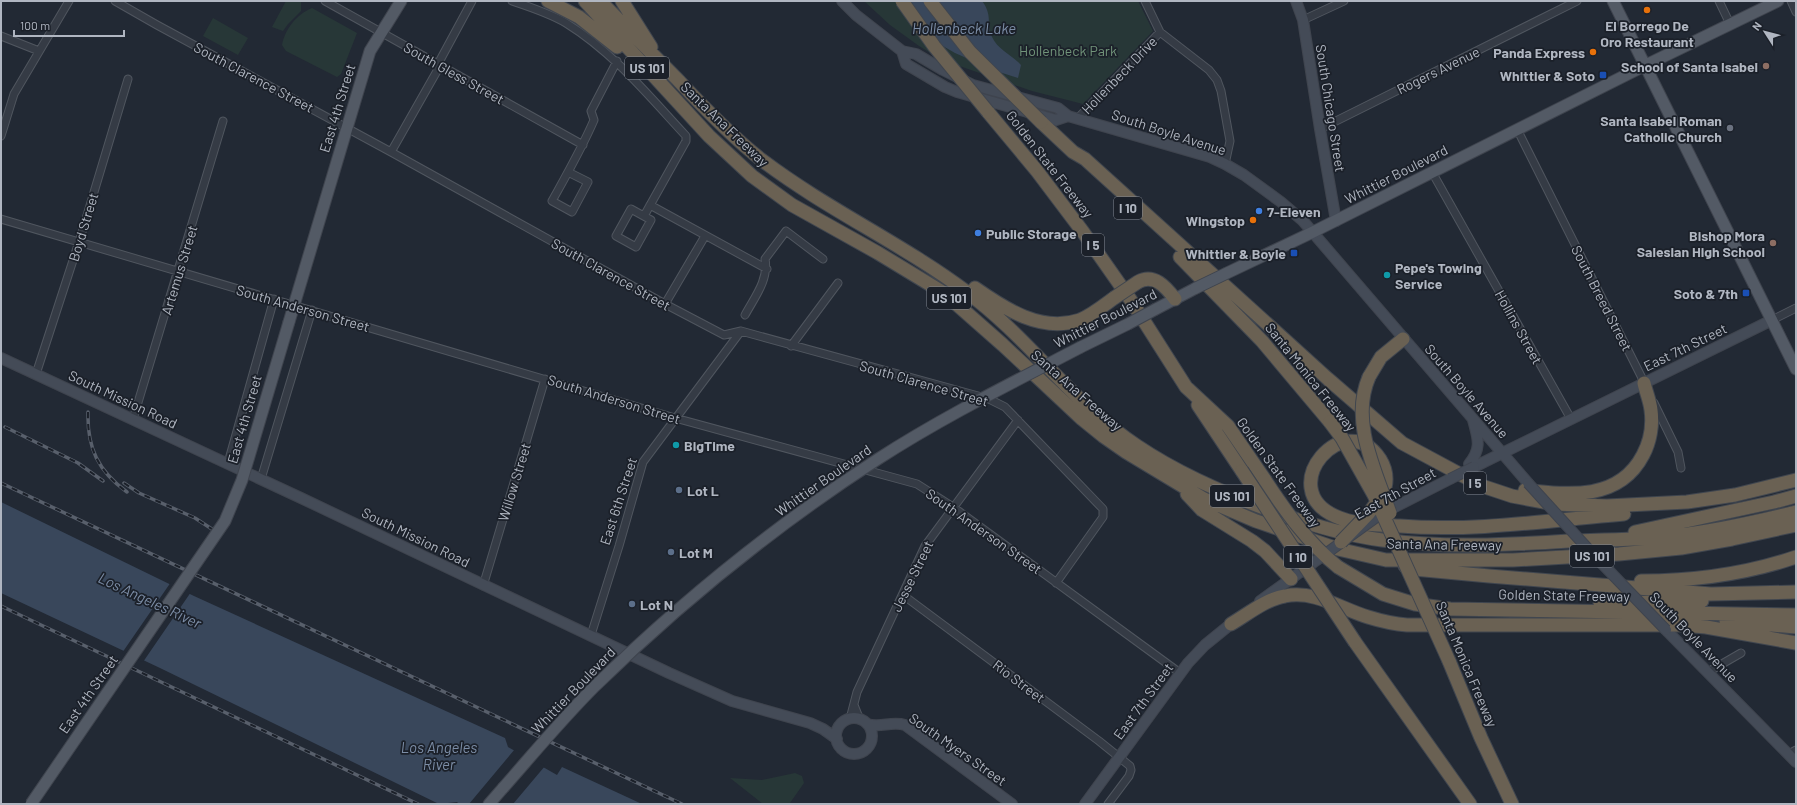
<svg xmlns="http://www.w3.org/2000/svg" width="1797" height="805" font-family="Barlow,sans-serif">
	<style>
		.green { fill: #273737 }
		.water { fill: #39475b }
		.pier { fill: #222934 }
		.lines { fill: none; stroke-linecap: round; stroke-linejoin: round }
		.street-casing { stroke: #50565f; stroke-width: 9 }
		.secondary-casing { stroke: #3f444e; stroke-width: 12 }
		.primary-casing { stroke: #3f444e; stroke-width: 13 }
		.highway-casing { stroke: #40464f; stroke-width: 15 }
		.street { stroke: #353b45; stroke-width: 7 }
		.secondary { stroke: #444b57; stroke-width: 10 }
		.primary { stroke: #535a65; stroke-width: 11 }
		.highway { stroke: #6a6153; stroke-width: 13 }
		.rail-casing { stroke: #585f6b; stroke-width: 3.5 }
		.rail { stroke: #1b2029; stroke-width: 2; stroke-dasharray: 6; stroke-linecap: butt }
		.secondary-bridge-casing { stroke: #3f444e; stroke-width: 12; stroke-linecap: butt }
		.primary-bridge-casing { stroke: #3f444e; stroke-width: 13; stroke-linecap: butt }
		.highway-bridge-casing { stroke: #40464f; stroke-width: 15; stroke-linecap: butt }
		.secondary-bridge { stroke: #444b57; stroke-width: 10 }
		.primary-bridge { stroke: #535a65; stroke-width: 11 }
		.highway-bridge { stroke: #6a6153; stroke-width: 13 }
		.food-dot { fill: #e8710a; stroke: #1b2029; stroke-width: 1.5 }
		.education-dot { fill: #8d6e63; stroke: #1b2029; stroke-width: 1.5 }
		.transit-dot { fill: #1a4fb4; stroke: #1b2029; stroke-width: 1.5 }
		.worship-dot { fill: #6b7280; stroke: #1b2029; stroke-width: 1.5 }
		.shop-dot { fill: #3f7fe0; stroke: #1b2029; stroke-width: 1.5 }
		.culture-dot { fill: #0f9aa8; stroke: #1b2029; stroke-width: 1.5 }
		.service-dot { fill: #5c6f8a; stroke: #1b2029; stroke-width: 1.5 }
		.labels { text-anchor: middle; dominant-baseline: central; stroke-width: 3.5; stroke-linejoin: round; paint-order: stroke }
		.shield { fill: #1b2029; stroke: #838993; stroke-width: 1 }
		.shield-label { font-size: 13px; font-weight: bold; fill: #b0b6c1 }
		.poi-label { font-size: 14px; font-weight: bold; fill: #b0b6c1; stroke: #1b2029; text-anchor: end }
		.park-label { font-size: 14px; fill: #71947a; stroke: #1b2029 }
		.street-label { font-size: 14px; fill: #b0b6c1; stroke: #1b2029 }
		.water-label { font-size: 15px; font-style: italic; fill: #7c8da6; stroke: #1b2029 }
	</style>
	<rect width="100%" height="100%" fill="#222934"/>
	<path class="green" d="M286 1H301V11L288 24 283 31 272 27Z
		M864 1H1138L1153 31 1083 104 1032 91 942 60 919 46 890 25Z
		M312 8 357 33 341 74 337 77 286 51 282 45C285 29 297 14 312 8Z
		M213 18 248 38 238 55 203 36Z
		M795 773 802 776 804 783 790 803 786 804H763L730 778 762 780Z"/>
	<path class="water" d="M911 1H982C993 15 986 24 992 37 998 50 1012 55 1021 65L1018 78 996 71 955 53 929 38 912 13Z
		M1 502 194 596 505 738 508 747 557 775 562 767 642 804H459L457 802 439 804 160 668 1 593Z"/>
	<path class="pier" d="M171 582 191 592 143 662 122 653Z
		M515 749 545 766 513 804H469Z"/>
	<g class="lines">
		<defs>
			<path id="street" d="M115 1 157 25 391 152 665 304 724 335 741 331 989 399 1005 407 1103 509V517L1056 583
				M325 1 583 145
				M512 1C530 7 549 13 566 23 613 52 648 95 686 136V141L644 216
				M1145 1 1160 32 1209 70 1217 80 1221 91 1230 141 1225 164
				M1719 1 1730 24
				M1791 1 1796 12
				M1303 20 1344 1
				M1 36 39 51
				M1078 118 1160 32
				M1320 129 1577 1
				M1518 131 1645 384
				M1 136 14 94 69 1
				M391 152 437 71 438 64 472 1
				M568 172 588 182 572 212 552 201C567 174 582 148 594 120L591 111 617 61
				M1432 172 1571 419
				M650 205 767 269
				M631 209 651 220 636 247 616 236Z
				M1 219 675 418 917 484 953 507 1180 673
				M665 304 705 236
				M745 315C754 298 769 280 765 259L786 231 823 259
				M1772 320 1796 308
				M791 346 838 283
				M36 374 79 242 128 79
				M1654 403 1678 452 1681 468
				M133 419 223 121
				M228 463 274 299
				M261 479 312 310
				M483 586 545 379
				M903 595 1099 741 1130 766 1131 770 1129 776 1108 804
				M591 635 619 546 643 462 741 331
				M1708 672 1741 653
				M854 705 860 720
				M847 720 851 715 857 692 925 546 1018 420
				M1789 754 1796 750"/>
			<path id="secondary" d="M842 1 856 15 902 51 916 54 943 70 973 85 1058 108 1068 116 1210 157 1225 164 1244 175 1281 202 1303 221 1528 483
				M1296 1 1303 20 1320 129 1336 221
				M902 51 906 64 945 87 957 92 1056 120 1068 116
				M1 358 301 498 669 673 732 701 810 723 823 729 837 739
				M1469 464C1482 448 1478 439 1473 420
				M1474 467 1772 320
				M1383 513 1450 479
				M1260 601 1317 560
				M1666 630 1796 762
				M836 736a18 18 0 1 1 36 0a18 18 0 1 1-36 0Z
				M867 724C880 728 892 721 905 725L1012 804
				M1085 804 1188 663 1205 645 1237 619"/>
			<path id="primary" d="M1613 1 1796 369
				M1227 273 1311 233 1644 66 1778 1
				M1156 309 1196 288
				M289 322 370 51 401 1
				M1081 347 1128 324
				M489 804 503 788"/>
			<path id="highway" d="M548 1 579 17 617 47
				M585 1 709 136 752 176 792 205 878 253 944 293 1003 345 1082 419 1103 436 1126 452 1204 499 1256 521 1338 549 1386 560H1513L1619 554 1681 548 1732 539 1796 525
				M600 1C626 27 652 54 678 80 705 109 732 137 763 161 828 210 903 244 968 293 1029 338 1073 404 1137 446 1180 475 1227 495 1275 512 1311 525 1344 535 1382 540 1444 548 1507 545 1569 541 1604 540 1639 540 1673 536 1715 531 1756 522 1796 512
				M622 1 651 47
				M988 112 1037 171 1083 232 1130 299 1186 387 1228 426 1265 480
				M1041 122 1073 152 1085 159 1328 379 1402 443 1482 486 1512 496 1554 504 1607 506 1687 502 1735 495 1796 480
				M1180 257 1262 341 1330 422
				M1138 282C1154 273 1166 287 1175 299
				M975 288C1005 309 1041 333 1080 320 1092 315 1103 306 1114 298
				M1369 377 1381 357 1403 339
				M1198 405 1242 471
				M1525 490C1569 495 1619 501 1643 455 1650 442 1653 425 1651 410 1650 401 1646 392 1644 383
				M1187 494 1202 510 1252 541 1265 551 1291 579
				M1382 496C1388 483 1388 472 1380 459 1345 405 1273 488 1335 516 1354 525 1380 525 1400 526 1475 532 1550 520 1624 514
				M1635 532 1774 502 1796 496
				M1405 566 1414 569 1489 576 1711 594 1796 592
				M1338 567 1383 594 1415 604 1450 609 1796 615
				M1641 581C1693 581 1746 574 1796 557
				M1600 603 1702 601
				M1726 621 1796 627
				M1231 624C1248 614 1266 599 1285 596 1315 590 1341 609 1368 617 1381 621 1394 624 1407 625H1681L1706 627 1796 643
				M1355 642 1470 804
				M1449 661 1481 738 1512 804"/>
		</defs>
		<use href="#street" class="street-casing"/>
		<use href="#secondary" class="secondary-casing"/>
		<use href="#primary" class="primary-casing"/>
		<use href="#highway" class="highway-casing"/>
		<use href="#street" class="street"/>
		<use href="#secondary" class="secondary"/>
		<use href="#primary" class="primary"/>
		<use href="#highway" class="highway"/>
		<defs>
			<path id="rail" d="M88 412C87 448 98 471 127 492
				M5 427 78 463 103 481
				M1 483 682 804
				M124 483 139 493 195 518 218 533
				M1 606 418 804"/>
		</defs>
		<use href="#rail" class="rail-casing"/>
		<use href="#rail" class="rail"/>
		<defs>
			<path id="secondary-bridge" d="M1450 479 1474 467
				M1528 483 1589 550 1666 630
				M1317 560 1378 516"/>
			<path id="primary-bridge" d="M1196 288 1227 273
				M1128 324 1156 309
				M503 788C533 754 562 719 594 687 681 602 776 525 878 459 943 417 1012 383 1081 347
				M31 804 225 521 242 480 289 322"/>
			<path id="highway-bridge" d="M902 1 934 46 988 112
				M930 1 970 52 1041 122
				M1114 298 1138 282
				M1369 377C1350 421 1375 470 1390 513
				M1330 422 1342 438 1374 495 1449 661
				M1242 471 1355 642
				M1265 480C1286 512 1308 543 1338 567
				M1341 542 1368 514 1381 497"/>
		</defs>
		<use href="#secondary-bridge" class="secondary-bridge-casing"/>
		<use href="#primary-bridge" class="primary-bridge-casing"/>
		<use href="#highway-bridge" class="highway-bridge-casing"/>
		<use href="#secondary-bridge" class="secondary-bridge"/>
		<use href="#primary-bridge" class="primary-bridge"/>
		<use href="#highway-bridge" class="highway-bridge"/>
	</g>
	<g class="food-dot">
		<circle cx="1647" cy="10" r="4"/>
		<circle cx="1593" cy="52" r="4"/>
		<circle cx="1253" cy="220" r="4"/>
	</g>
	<g class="education-dot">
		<circle cx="1766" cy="66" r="4"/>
		<circle cx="1773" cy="243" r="4"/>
	</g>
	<g class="transit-dot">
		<rect x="1599" y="71" width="8" height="8" rx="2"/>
		<rect x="1290" y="249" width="8" height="8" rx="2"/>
		<rect x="1742" y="289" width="8" height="8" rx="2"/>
	</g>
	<circle class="worship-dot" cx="1730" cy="128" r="4"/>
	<g class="shop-dot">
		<circle cx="1259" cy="211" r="4"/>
		<circle cx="978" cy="233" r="4"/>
	</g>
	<g class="culture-dot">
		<circle cx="1387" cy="275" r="4"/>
		<circle cx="676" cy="445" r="4"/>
	</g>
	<g class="service-dot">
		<circle cx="679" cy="490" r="4"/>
		<circle cx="671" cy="552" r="4"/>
		<circle cx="632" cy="604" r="4"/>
	</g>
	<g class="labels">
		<g class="shield">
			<rect x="625" y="57" width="44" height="22" rx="3"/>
			<rect x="1114" y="197" width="28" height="22" rx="3"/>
			<rect x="1082" y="234" width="22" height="22" rx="3"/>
			<rect x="927" y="287" width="44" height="22" rx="3"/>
			<rect x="1464" y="472" width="22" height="22" rx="3"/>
			<rect x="1210" y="485" width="44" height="22" rx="3"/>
			<rect x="1570" y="545" width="44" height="22" rx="3"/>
			<rect x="1284" y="546" width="28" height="22" rx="3"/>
		</g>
		<g class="shield-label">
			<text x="647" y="68">US 101</text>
			<text x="1128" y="208">I 10</text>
			<text x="1093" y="245">I 5</text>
			<text x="949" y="298">US 101</text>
			<text x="1475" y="483">I 5</text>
			<text x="1232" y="496">US 101</text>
			<text x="1592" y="556">US 101</text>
			<text x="1298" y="557">I 10</text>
		</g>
		<g class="poi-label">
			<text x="1647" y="25" text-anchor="middle">El Borrego De<tspan x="1647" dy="16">Oro Restaurant</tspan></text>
			<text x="1585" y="52">Panda Express</text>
			<text x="1758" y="66">School of Santa Isabel</text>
			<text x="1595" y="75">Whittier &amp; Soto</text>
			<text x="1722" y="120">Santa Isabel Roman<tspan x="1722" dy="16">Catholic Church</tspan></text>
			<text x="1267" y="211" text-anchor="start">7-Eleven</text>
			<text x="1245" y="220">Wingstop</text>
			<text x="986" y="233" text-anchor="start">Public Storage</text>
			<text x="1765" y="235">Bishop Mora<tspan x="1765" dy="16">Salesian High School</tspan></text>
			<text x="1286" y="253">Whittier &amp; Boyle</text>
			<text x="1395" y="267" text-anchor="start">Pepe's Towing<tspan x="1395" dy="16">Service</tspan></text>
			<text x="1738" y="293">Soto &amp; 7th</text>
			<text x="684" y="445" text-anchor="start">BigTime</text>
			<text x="687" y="490" text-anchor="start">Lot L</text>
			<text x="679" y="552" text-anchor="start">Lot M</text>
			<text x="640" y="604" text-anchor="start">Lot N</text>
		</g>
		<g class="park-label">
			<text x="1068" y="50">Hollenbeck Park</text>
		</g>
		<g class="street-label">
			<text transform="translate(1438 70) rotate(-26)">Rogers Avenue</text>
			<text transform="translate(454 73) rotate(29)">South Gless Street</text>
			<text transform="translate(1119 75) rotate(-46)">Hollenbeck Drive</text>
			<text transform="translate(254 77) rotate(28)">South Clarence Street</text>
			<text transform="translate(337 108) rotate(-73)">East 4th Street</text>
			<text transform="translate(1331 108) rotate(81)">South Chicago Street</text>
			<text transform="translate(725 124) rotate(44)">Santa Ana Freeway</text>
			<text transform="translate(1169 132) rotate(18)">South Boyle Avenue</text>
			<text transform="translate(1050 164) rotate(52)">Golden State Freeway</text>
			<text transform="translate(1396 174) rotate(-27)">Whittier Boulevard</text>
			<text transform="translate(83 227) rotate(-73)">Boyd Street</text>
			<text transform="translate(179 270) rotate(-73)">Artemus Street</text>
			<text transform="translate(611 274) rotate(29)">South Clarence Street</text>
			<text transform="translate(1602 298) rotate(63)">South Breed Street</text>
			<text transform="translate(303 308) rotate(16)">South Anderson Street</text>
			<text transform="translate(1105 318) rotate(-27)">Whittier Boulevard</text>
			<text transform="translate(1519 327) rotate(61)">Hollins Street</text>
			<text transform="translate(1685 347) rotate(-26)">East 7th Street</text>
			<text transform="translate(1311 377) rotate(51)">Santa Monica Freeway</text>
			<text transform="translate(924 383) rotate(16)">South Clarence Street</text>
			<text transform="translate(1077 390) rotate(41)">Santa Ana Freeway</text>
			<text transform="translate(1467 391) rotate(49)">South Boyle Avenue</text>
			<text transform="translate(123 399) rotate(25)">South Mission Road</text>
			<text transform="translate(614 399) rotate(17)">South Anderson Street</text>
			<text transform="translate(244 419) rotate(-74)">East 4th Street</text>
			<text transform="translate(1279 472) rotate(54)">Golden State Freeway</text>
			<text transform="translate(823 480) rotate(-35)">Whittier Boulevard</text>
			<text transform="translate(514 482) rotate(-73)">Willow Street</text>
			<text transform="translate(1395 493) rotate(-29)">East 7th Street</text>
			<text transform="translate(618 501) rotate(-72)">East 6th Street</text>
			<text transform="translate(984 531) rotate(35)">South Anderson Street</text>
			<text transform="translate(416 537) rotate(26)">South Mission Road</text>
			<text transform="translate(1444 544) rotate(1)">Santa Ana Freeway</text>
			<text transform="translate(912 576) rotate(-64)">Jesse Street</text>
			<text transform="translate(1564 595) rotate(1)">Golden State Freeway</text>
			<text transform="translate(1694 637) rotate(46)">South Boyle Avenue</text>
			<text transform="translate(1467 664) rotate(67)">Santa Monica Freeway</text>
			<text transform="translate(1019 681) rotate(37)">Rio Street</text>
			<text transform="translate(573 690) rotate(-46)">Whittier Boulevard</text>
			<text transform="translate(88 694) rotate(-55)">East 4th Street</text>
			<text transform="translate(1143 701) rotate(-54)">East 7th Street</text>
			<text transform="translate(958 749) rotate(35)">South Myers Street</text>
		</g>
		<g class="water-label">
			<text x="964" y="28">Hollenbeck Lake</text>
			<text transform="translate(150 600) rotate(25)">Los Angeles River</text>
			<text x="439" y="747">Los Angeles<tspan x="439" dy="17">River</tspan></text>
		</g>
	</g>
	<rect width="1797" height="805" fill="none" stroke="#b0b6c1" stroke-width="4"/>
	<g transform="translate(1765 32) rotate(306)" stroke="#1b2029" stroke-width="3" paint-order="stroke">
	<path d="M0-3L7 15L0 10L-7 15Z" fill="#b0b6c1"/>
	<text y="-6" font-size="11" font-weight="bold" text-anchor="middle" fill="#b0b6c1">N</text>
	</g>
	<path d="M14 30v6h110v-6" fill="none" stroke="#b0b6c1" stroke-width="2"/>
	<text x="20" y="30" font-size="12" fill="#b0b6c1" stroke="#1b2029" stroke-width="3" paint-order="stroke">100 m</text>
</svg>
